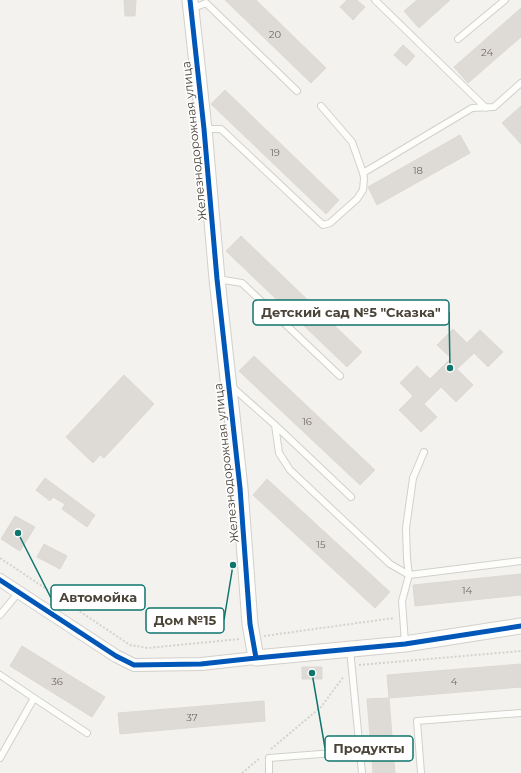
<svg xmlns="http://www.w3.org/2000/svg" width="521" height="773" font-family="Montserrat,sans-serif">
	<style>
		.building { fill: #dedbd6; stroke: #dcd9d4 }
		.lines { fill: none; stroke-linecap: round; stroke-linejoin: round }
		.service-casing { stroke: #d2d0cb; stroke-width: 8 }
		.minor-casing { stroke: #d2d0cb; stroke-width: 14 }
		.tertiary-casing { stroke: #d2d0cb; stroke-width: 17 }
		.path { stroke: #d3d2cc; stroke-width: 2; stroke-dasharray: 2 2; stroke-linecap: butt }
		.service { stroke: #fdfdfc; stroke-width: 6 }
		.minor { stroke: #fdfdfc; stroke-width: 12 }
		.tertiary { stroke: #fdfdfc; stroke-width: 15 }
		.cycleway-casing { stroke: #fff; stroke-width: 8 }
		.cycleway { stroke: #0057b8; stroke-width: 5 }
		.labels { text-anchor: middle; dominant-baseline: central; stroke-width: 3; stroke-linejoin: round; paint-order: stroke }
		.number-label { font-size: 10px; fill: #706a61 }
		.street-label { font-size: 12px; fill: #4b4439; stroke: #fff }
		.leader { fill: none; stroke: #0f766e; stroke-width: 1.5 }
		.callout-dot { fill: #0f766e; stroke: #fff; stroke-width: 1.5 }
		.callout { fill: #fff; stroke: #0f766e; stroke-width: 1.5 }
		.callout-label { font-size: 13px; text-anchor: middle; font-weight: bold; fill: #4b4439 }
	</style>
	<rect width="100%" height="100%" fill="#f4f2ee"/>
	<path class="building" d="M124 0H136L135 16H125Z
		M225 0H256L326 68 311 83Z
		M347 0H357L365 7 353 20 340 7Z
		M417 0H450L419 28 404 11Z
		M521 8V37L468 83 454 67Z
		M403 45 415 56 406 66 394 55Z
		M225 90 339 200 326 214 211 104Z
		M521 106V144L502 123Z
		M460 135 470 153 377 205 368 187Z
		M241 236 362 352 347 367 226 251Z
		M453 329 467 343 480 330 503 352 488 367 474 353 457 369 473 385 456 402 441 387 424 404 437 417 421 432 399 410 413 396 400 383 417 366 430 379 451 358 437 345Z
		M254 356 375 470 360 485 239 371Z
		M124 375 154 404 104 458 100 455 93 463 66 437Z
		M45 478 95 515 87 527 62 509 65 504 53 497 50 501 36 490Z
		M267 479 390 592 375 608 253 495Z
		M15 516 35 527 20 551 1 539Z
		M44 544 67 556 60 569 37 557Z
		M521 574V595L415 606 413 585Z
		M22 646 105 697 92 717 10 666Z
		M521 664V687L389 698 387 675Z
		M302 667H322V679H302Z
		M389 698 395 773H373L367 699Z
		M264 701 265 721 120 734 118 713Z"/>
	<g class="lines">
		<defs>
			<path id="service" d="M375 0 486 108
				M191 9 206 3 297 91
				M458 39 505 0
				M321 106 352 142 363 173
				M204 129H221L323 225 330 223 357 199 363 190 364 178 363 173 472 108 494 107 521 83
				M217 279 242 283 340 376
				M231 386 275 425 279 453 290 470 390 564 409 575
				M275 425 351 497
				M409 575 407 559 406 528 413 478 424 452
				M0 615 18 593
				M405 643 402 601 409 575 521 561
				M350 649 362 773
				M0 675 34 698 0 758
				M34 698 87 733
				M269 773V758L360 751
				M421 773 417 721 521 713"/>
			<path id="minor" d="M0 580 116 656 134 665 201 664 256 658"/>
			<path id="tertiary" d="M190 0 204 129 217 279 240 488 250 624 256 658 405 644 521 626"/>
		</defs>
		<use href="#service" class="service-casing"/>
		<use href="#minor" class="minor-casing"/>
		<use href="#tertiary" class="tertiary-casing"/>
		<path class="path" d="M0 558 130 645 148 648 240 639
			M264 636 394 618
			M359 665 521 651
			M271 749 321 707 344 676
			M242 773 260 758"/>
		<use href="#service" class="service"/>
		<use href="#minor" class="minor"/>
		<use href="#tertiary" class="tertiary"/>
		<defs>
			<path id="cycleway" d="M190 0 204 129 217 279 240 488 250 624 256 658 405 644 521 626
				M0 580 116 656 134 665 201 664 256 658"/>
		</defs>
		<use href="#cycleway" class="cycleway-casing"/>
		<use href="#cycleway" class="cycleway"/>
	</g>
	<g class="labels">
		<g class="number-label">
			<text x="275" y="34">20</text>
			<text x="487" y="52">24</text>
			<text x="275" y="152">19</text>
			<text x="418" y="170">18</text>
			<text x="307" y="421">16</text>
			<text x="321" y="544">15</text>
			<text x="467" y="590">14</text>
			<text x="57" y="681">36</text>
			<text x="454" y="681">4</text>
			<text x="192" y="717">37</text>
		</g>
		<g class="street-label">
			<text transform="translate(194 141) rotate(-96)">Железнодорожная улица</text>
			<text transform="translate(226 463) rotate(-96)">Железнодорожная улица</text>
		</g>
	</g>
	<path class="leader" d="M450 368L449 312M18 533L51 598M233 565L224 620M312 673L325 748"/>
	<g class="callout-dot">
		<circle cx="450" cy="368" r="4"/>
		<circle cx="18" cy="533" r="4"/>
		<circle cx="233" cy="565" r="4"/>
		<circle cx="312" cy="673" r="4"/>
	</g>
	<g class="callout">
		<rect x="253" y="300" width="196" height="25" rx="4"/>
		<rect x="51" y="585" width="94" height="25" rx="4"/>
		<rect x="146" y="608" width="78" height="25" rx="4"/>
		<rect x="325" y="736" width="88" height="25" rx="4"/>
	</g>
	<g class="callout-label">
		<text x="351" y="317">Детский сад №5 "Сказка"</text>
		<text x="98" y="602">Автомойка</text>
		<text x="185" y="625">Дом №15</text>
		<text x="369" y="753">Продукты</text>
	</g>
</svg>
